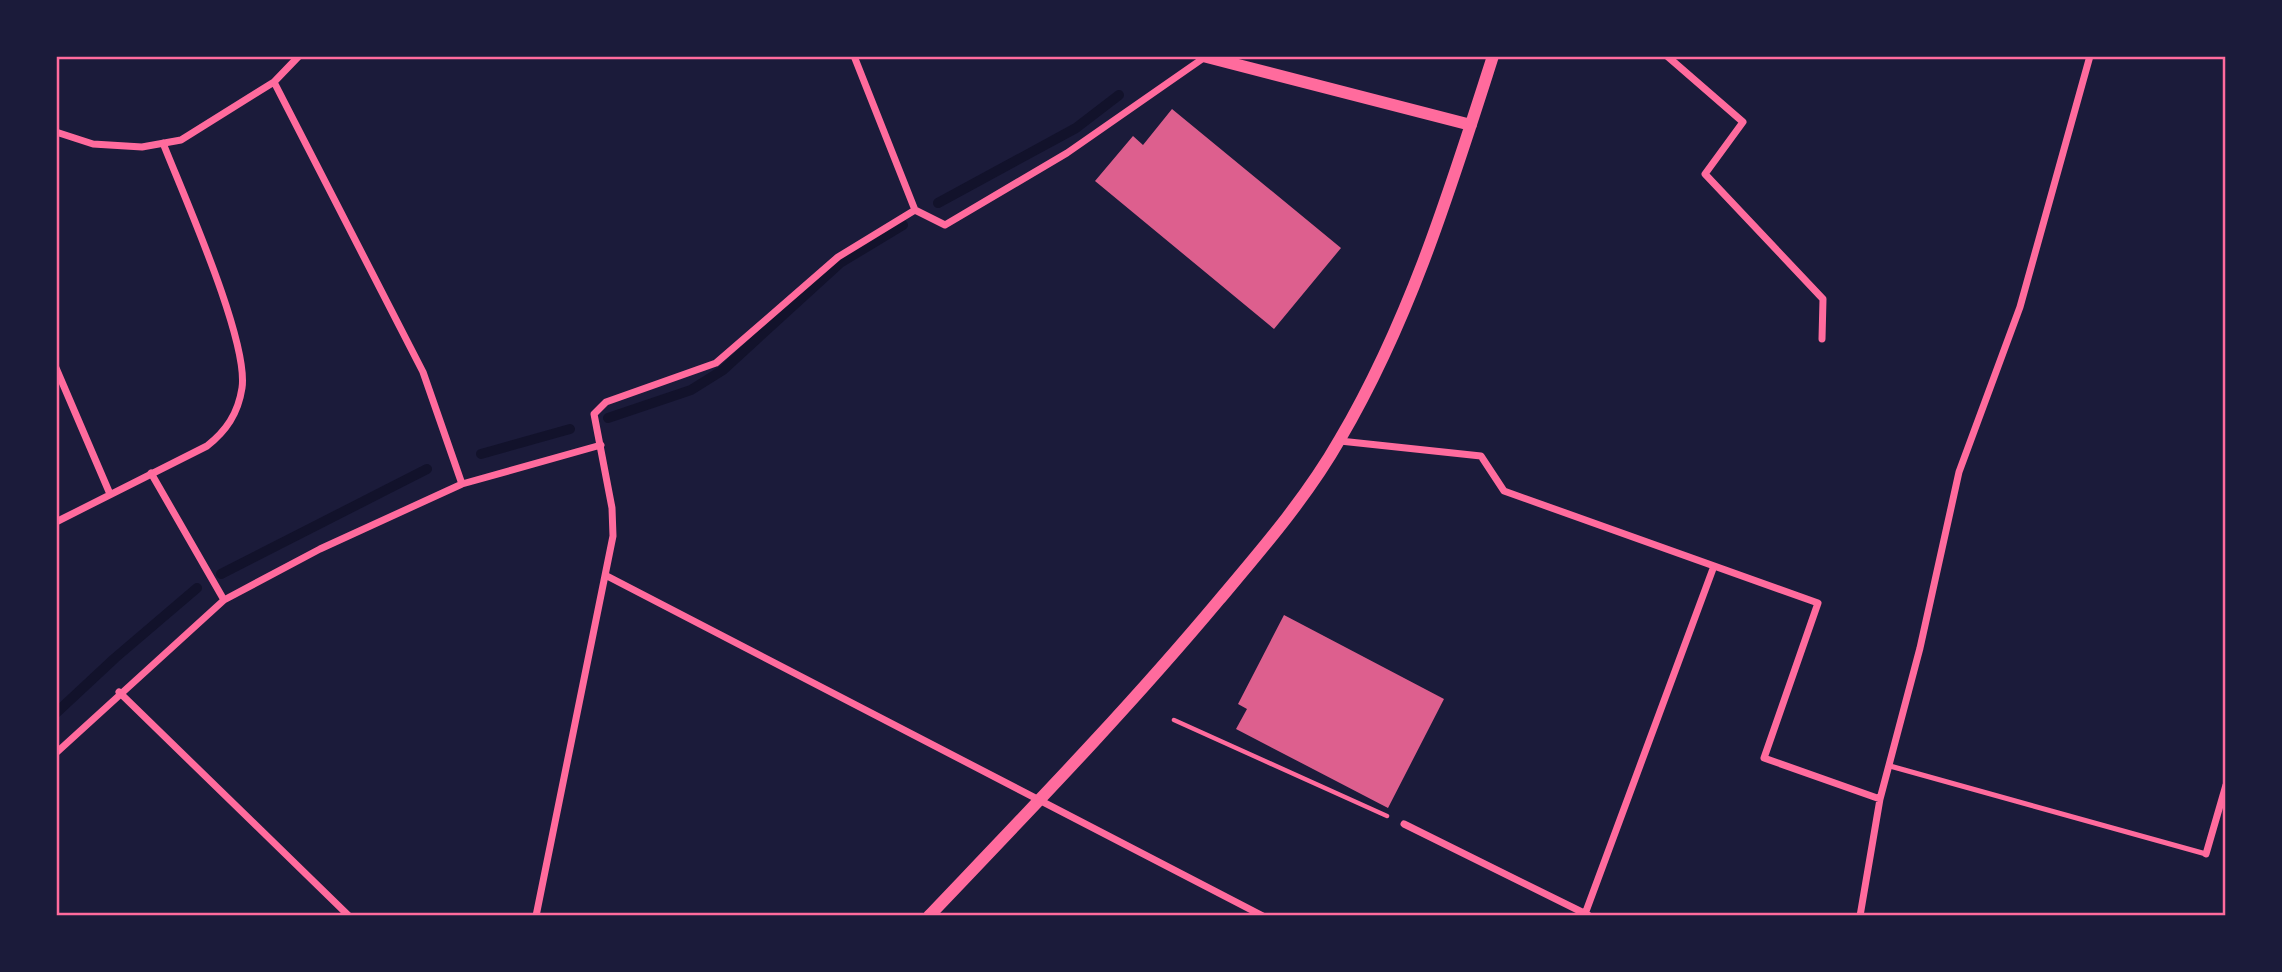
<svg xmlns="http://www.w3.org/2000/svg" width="2282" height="972" font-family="Raleway,sans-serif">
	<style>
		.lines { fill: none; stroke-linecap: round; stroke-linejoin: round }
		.stream { stroke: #12122b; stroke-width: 10 }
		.building { fill: #dd5f8e }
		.path { stroke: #ff6b9d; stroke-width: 4.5 }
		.service { stroke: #ff6b9d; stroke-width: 5 }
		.minor { stroke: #ff6b9d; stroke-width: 7 }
		.tertiary { stroke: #ff6b9d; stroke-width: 12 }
		.neatline { fill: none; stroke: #ff6b9d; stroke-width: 2.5 }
	</style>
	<rect width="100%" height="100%" fill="#1b1b3a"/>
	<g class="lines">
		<path class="stream" d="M938 203 1076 128 1119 95
			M608 418 691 390 723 370 840 263 903 225
			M481 454 570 429
			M221 574 427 469
			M56 713 115 658 197 588"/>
	</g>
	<path class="building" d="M1172 109 1341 248 1274 329 1095 181 1133 136 1143 145Z
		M1284 615 1444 699 1388 808 1236 729 1247 709 1238 704Z"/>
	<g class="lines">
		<path class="path" d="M1174 720 1387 816"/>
		<path class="service" d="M1890 766 2206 854"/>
		<path class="minor" d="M854 56 915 210 945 225 1067 153 1205 57
			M1667 56 1743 122 1705 174 1823 299 1822 339
			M274 82 423 372 462 484
			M56 132 93 144 142 147 181 140 274 82 299 56
			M56 368 110 494
			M1340 441 1481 456 1504 491 1818 603 1764 758 1880 799
			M151 473 224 600
			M56 522 207 446C226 431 238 414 242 388 249 341 183 194 163 143
			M607 576 1263 916
			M119 692 349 916
			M56 753 224 600 320 549 462 484 601 445
			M1404 824 1588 915
			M2206 854 2226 785
			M1585 914 1714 566
			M536 916 613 536 612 508 594 414 606 402 716 363 838 257 915 210
			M1860 916 1880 799 1920 648 1959 472 2020 307 2090 56"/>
		<path class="tertiary" d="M1203 56 1471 125
			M929 916C1028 812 1127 710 1219 600 1262 549 1307 497 1340 439 1410 320 1451 187 1493 56"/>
	</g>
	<rect width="2282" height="972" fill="none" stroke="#1b1b3a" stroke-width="116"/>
	<rect x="58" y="58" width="2166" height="856" class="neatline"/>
</svg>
